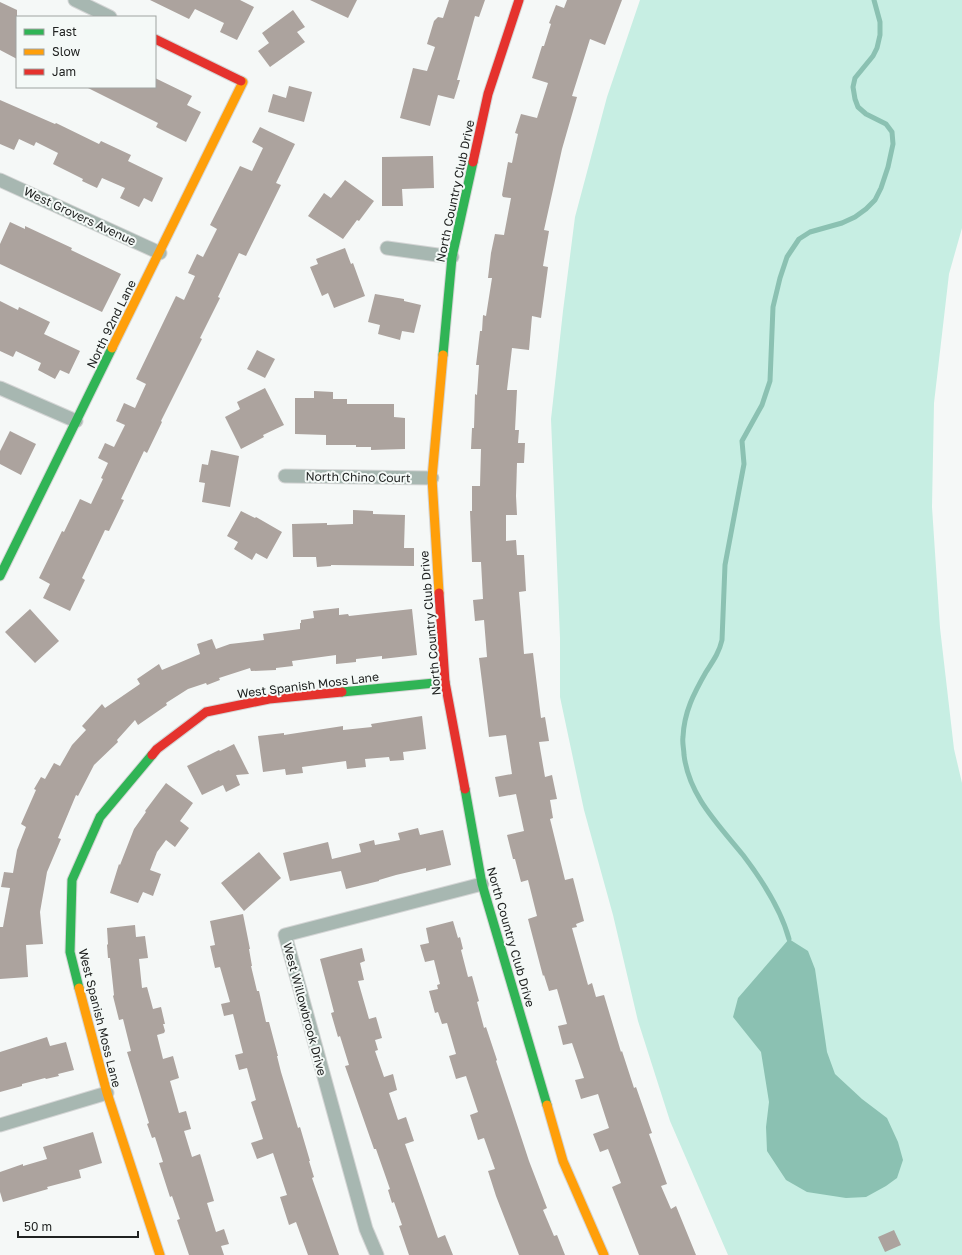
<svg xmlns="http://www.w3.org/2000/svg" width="962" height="1255" font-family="'Golos Text',sans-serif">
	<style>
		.green { fill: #c7eee3 }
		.water { fill: #8bc1b2 }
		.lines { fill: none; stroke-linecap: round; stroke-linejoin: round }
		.stream { stroke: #8bc1b2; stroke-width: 5 }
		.building { fill: #aca39e }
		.street-casing { stroke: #d4d5d5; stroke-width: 15 }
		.fast-casing { stroke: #d4d5d5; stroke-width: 11 }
		.slow-casing { stroke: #d4d5d5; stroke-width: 11 }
		.jam-casing { stroke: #d4d5d5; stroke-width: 11 }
		.street { stroke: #a7b7b1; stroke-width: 13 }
		.fast { stroke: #30b455; stroke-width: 9 }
		.slow { stroke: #ff9f0a; stroke-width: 9 }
		.jam { stroke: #e5322d; stroke-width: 9 }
		.labels { text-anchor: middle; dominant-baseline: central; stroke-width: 4; stroke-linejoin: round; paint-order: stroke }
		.street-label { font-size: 12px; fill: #202221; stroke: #f4f9f7 }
	</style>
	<rect width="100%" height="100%" fill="#f5f8f7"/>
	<path class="green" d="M640 0H962V228L949 274 934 403 932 507 940 628 954 749 962 783V1255H728L670 1121 638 1021 613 915 584 810 560 697V638L551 419 563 311 575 217 607 97Z"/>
	<path class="water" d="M789 939 808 951 815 969 827 1052 835 1074 862 1099 887 1118 898 1142 903 1160 897 1178 886 1186 866 1197 846 1198 807 1192 786 1180 767 1151 766 1127 769 1102 761 1052 733 1017 738 998Z"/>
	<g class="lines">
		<path class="stream" d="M789 939C781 909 762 880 743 855 718 824 689 796 684 755 684 749 682 743 683 737 684 712 694 693 706 672 713 661 719 653 722 640L725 565 744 464 742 441 762 405 770 381 773 307 780 278 787 257 799 239 810 232 842 223 855 217 866 209 875 200 881 188 888 167 893 144 892 132 886 124 866 114 858 107 855 99 853 87 855 78 873 56 877 48 880 35V22L874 0"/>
	</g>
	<path class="building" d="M150 0H240L254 7 237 40 220 32 224 23 195 9 189 19Z
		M310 0H357L348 18Z
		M449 0H485L479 17 475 16 457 80H460L454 99 438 95 430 126 400 118 413 68 427 71 435 47 427 44 434 21 438 17 443 18Z
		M567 0H622L605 45 590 39 572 96 577 97 562 149 544 230 549 231 543 266 548 267 541 318 532 316 529 350 512 348 507 390H517L515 430H519L518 443H525L524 463H517L516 496 517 515H506V541L516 540 517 555H524L526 591 519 592 524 654 533 653 541 718 545 717 549 741 539 742 545 777 552 775 557 799 550 800 553 818 550 819 565 880 573 878 584 921 576 924 577 927 572 928 588 985 592 983 596 997 604 995 621 1052 622 1051 634 1088 636 1087 652 1133 649 1134 667 1184 661 1186 671 1209 676 1206 696 1255H639L612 1187 621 1183 608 1149 600 1152 593 1134 609 1128 598 1094 581 1099 575 1080 584 1078 572 1043 563 1045 558 1026 567 1024 557 989 549 991 544 975 543 976 528 919 537 916 528 880 521 882 515 859H513L507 835 524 831 516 794 499 797 495 777 512 774 506 735 489 737 479 658 487 657 484 620 475 621 473 600 483 599 481 562H472L470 511H472V486H480L481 449H471L472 428H474L475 394 477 395 479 365H476L480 331H482L483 315 486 316 492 278H488L491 253 495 234 504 235 511 198 503 197 502 195 508 162 512 163 518 134 515 133 521 114 537 118 548 83 532 78 542 46H544L551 24 549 23 556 5 564 8Z
		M0 2 17 10V59L0 50Z
		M293 10 305 27 297 32 305 42 270 67 258 51 269 43 262 33Z
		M155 78 192 96 187 105 201 112 186 142 156 127 158 123 86 87H155Z
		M289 86 312 92 304 122 268 112 273 94 286 98Z
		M0 100 55 124 56 123 99 144 101 141 131 155 128 161 163 178 152 202 144 198 139 207 120 198 125 188 102 178 97 188 82 181 83 179 53 164 58 153 36 142 34 146 19 139 14 150 0 144Z
		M260 127 295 144 276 183 281 185 246 256 239 253 218 297 220 298 200 338 202 339 161 421 162 422 147 453 144 451 121 499 124 500 109 531 105 530 82 578 85 580 70 611 43 598 50 584 39 578 62 531 64 532 80 499 91 504 103 479 101 478 108 463 98 458 105 443 114 447 125 425 116 421 124 403 135 408 146 384 136 379 176 296 184 300 195 276 188 273 197 254 203 257 217 229 210 225 240 166 252 171 263 148 252 142Z
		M433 156 434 188 402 189 403 206H382V157Z
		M345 180 374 201 359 221 357 220 343 239 308 216 324 193 331 198Z
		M10 222 25 229V226L57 241 72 248 71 250 121 274 102 312 0 264V244Z
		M345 248 351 264 353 263 365 296 334 308 328 293 322 296 310 267 318 264 316 259Z
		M375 294 404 299V301L421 305 414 333 402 331 400 340 378 334 380 325 368 322Z
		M0 301 18 310 19 307 50 322 44 334 80 351 69 374 60 370 55 379 38 370 41 363 16 351 13 357 0 351Z
		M257 350 275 359 265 378 247 369Z
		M265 388 284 425 263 435 264 437 241 449 225 417 240 409 237 402Z
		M314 391 333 392V399H347V404H394V417L405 418V449L371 450V447H356V445H326V435L295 434V398H314Z
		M10 431 36 444 21 475 0 464V451Z
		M211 450 239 456 230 507 202 502 205 483 199 482 202 464 208 465Z
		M353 510 373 511V514L405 515 404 548H414V566L331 565V566L317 567 316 557H293L292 524 327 523V525L353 524Z
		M241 511 255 518 256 517 282 532 267 559 256 553 252 560 234 549 238 542 227 536Z
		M339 608V615L348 614 349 616 412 609 417 655 382 659V656L356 659V662L336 664V655L292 661 293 666 276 668V670L251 671 250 668 219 678 220 680 207 685 206 683 188 689 166 703 167 705 138 725 135 720 117 740 118 742 94 765 78 796 76 795 58 838 61 839 47 872 40 912 43 944 26 945 28 977 0 979V927H3L10 888 1 887 4 872 13 873 17 850 26 827 21 824 36 790 34 789 41 777 45 779 54 763 60 766 72 745 86 730 82 726 102 704 105 708 140 684 137 679 159 664 162 670 200 654 197 644 212 639 216 649 230 644 264 640 263 634 300 629V623H301V620L314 618 313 611Z
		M30 609 59 641 35 663 5 632Z
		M422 716 426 749 403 752 404 760 390 761 389 757 365 759 366 767 347 769 346 761 302 767 303 773 286 775 285 769 263 772 258 736 284 733V735L343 726V730L372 727 371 724Z
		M234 744 249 774 236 775 240 785 226 792 223 785 202 795 187 766 219 750 220 751Z
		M166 783 193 803 180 821 189 828 175 847 166 840 157 852 150 870 161 874 153 896 143 892 138 903 110 893 119 864 120 865 134 829 146 812 145 811Z
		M418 828 420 835 443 830 451 865 426 871V868L396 875 379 880V881L346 889 341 871 290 881 283 853 328 842 332 859 361 852 359 844 374 840 375 845 400 840 398 833Z
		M259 852 281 878 244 911 221 883Z
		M243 914 250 949H249L252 966H251L257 991H259L266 1022H269L278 1056H277L281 1072 298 1128 300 1127 310 1161H309L314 1177 312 1178 339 1255H308L296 1222 289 1225 280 1197 287 1195 273 1153 257 1159 251 1143 263 1139 251 1102 256 1100 247 1068 239 1070 235 1055 243 1053 233 1014 224 1016 221 1004 230 1002 220 967 215 968 210 946 215 945 210 921Z
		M453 921 458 938 460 937 463 949 461 950 468 977 472 976 479 1001 477 1002 484 1028 486 1027 497 1060 496 1061 529 1161 547 1208 543 1210 554 1236 557 1235 565 1255H519L496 1196 488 1171 495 1169 484 1138 478 1140 470 1115 478 1112 466 1076 456 1079 449 1056 456 1054 447 1023 442 1024 438 1012 435 1013 429 991 438 989 437 985 440 984 434 960 425 962 420 945 429 943 426 928Z
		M135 925 136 937 145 936 148 958 139 959 142 988 147 987 153 1009 161 1007 165 1024H163L165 1031 164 1033 157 1035 163 1059 173 1056 179 1078 170 1081 179 1113 186 1111 191 1129 184 1131 192 1157 200 1154 214 1201 207 1203 216 1232 224 1229 229 1244 221 1246 224 1255H189L177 1220 180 1219 172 1196 170 1197 159 1163 163 1162 155 1137 152 1138 147 1124 149 1123 127 1052 131 1051 123 1019 119 1020 113 996 114 995 110 958H108L107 945 108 944 107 928Z
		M362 948 365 961 360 963 364 980 358 981 369 1019 376 1017 382 1038 375 1040 378 1050 375 1051 384 1077 393 1074 397 1090 389 1093 398 1120 406 1117 414 1141 405 1144 438 1238 445 1235 453 1255H409L399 1226 402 1225 394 1202 392 1203 388 1190 390 1189 376 1149H374L345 1066 349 1065 340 1036 338 1037 331 1013 334 1012 320 959Z
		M47 1037 50 1046 66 1042 74 1070 58 1074 59 1076 46 1079 45 1078 22 1084V1086L0 1092V1052Z
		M93 1132 102 1163 79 1170 81 1178 47 1187 48 1189 3 1202 0 1192V1172L23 1164V1166L47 1159 43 1147Z
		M894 1230 901 1245 885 1252 878 1237Z"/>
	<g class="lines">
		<defs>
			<path id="street" d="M75 0 110 17
				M0 180 160 253
				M387 248 452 257
				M0 388 76 421
				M285 476 432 478
				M0 1125 107 1093
				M377 1255 366 1229 285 935 482 884"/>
			<path id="fast" d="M443 355 452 257 473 162
				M0 576 112 348
				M342 692 445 682
				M465 789 482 884 547 1105
				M79 988 70 952 72 880 100 817 152 755"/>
			<path id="slow" d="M112 348 243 82 241 81
				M439 593 432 478 443 355
				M79 988 107 1093 160 1255
				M547 1105 563 1161 604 1255"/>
			<path id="jam" d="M155 39 241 81
				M473 162 488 94 519 0
				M439 593 445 682 465 789
				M152 755 157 749 206 712 269 699 342 692"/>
		</defs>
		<use href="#street" class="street-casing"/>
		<use href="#fast" class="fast-casing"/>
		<use href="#slow" class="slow-casing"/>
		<use href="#jam" class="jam-casing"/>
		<use href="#street" class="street"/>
		<use href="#fast" class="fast"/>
		<use href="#slow" class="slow"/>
		<use href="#jam" class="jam"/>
	</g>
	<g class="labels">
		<g class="street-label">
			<text transform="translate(455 191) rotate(-78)">North Country Club Drive</text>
			<text transform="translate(80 216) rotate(25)">West Grovers Avenue</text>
			<text transform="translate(111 324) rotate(-64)">North 92nd Lane</text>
			<text transform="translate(358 477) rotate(1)">North Chino Court</text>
			<text transform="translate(430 623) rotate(-95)">North Country Club Drive</text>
			<text transform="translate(308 685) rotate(-7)">West Spanish Moss Lane</text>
			<text transform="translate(511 937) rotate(74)">North Country Club Drive</text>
			<text transform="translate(305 1009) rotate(75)">West Willowbrook Drive</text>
			<text transform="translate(100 1018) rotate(76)">West Spanish Moss Lane</text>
		</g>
	</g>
	<rect x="16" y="16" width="140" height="72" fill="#f4f9f7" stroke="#9fa3a1"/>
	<rect x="24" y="29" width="20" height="6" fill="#30b455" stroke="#9fa3a1"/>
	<text x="52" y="36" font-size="12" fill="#202221">Fast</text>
	<rect x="24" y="49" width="20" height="6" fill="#ff9f0a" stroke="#9fa3a1"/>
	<text x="52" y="56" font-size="12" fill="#202221">Slow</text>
	<rect x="24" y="69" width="20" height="6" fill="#e5322d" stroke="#9fa3a1"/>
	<text x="52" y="76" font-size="12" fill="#202221">Jam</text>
	<path d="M18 1231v6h120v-6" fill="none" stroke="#202221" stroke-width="2"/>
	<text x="24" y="1231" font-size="12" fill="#202221" stroke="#f4f9f7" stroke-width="3" paint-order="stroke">50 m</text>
</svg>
